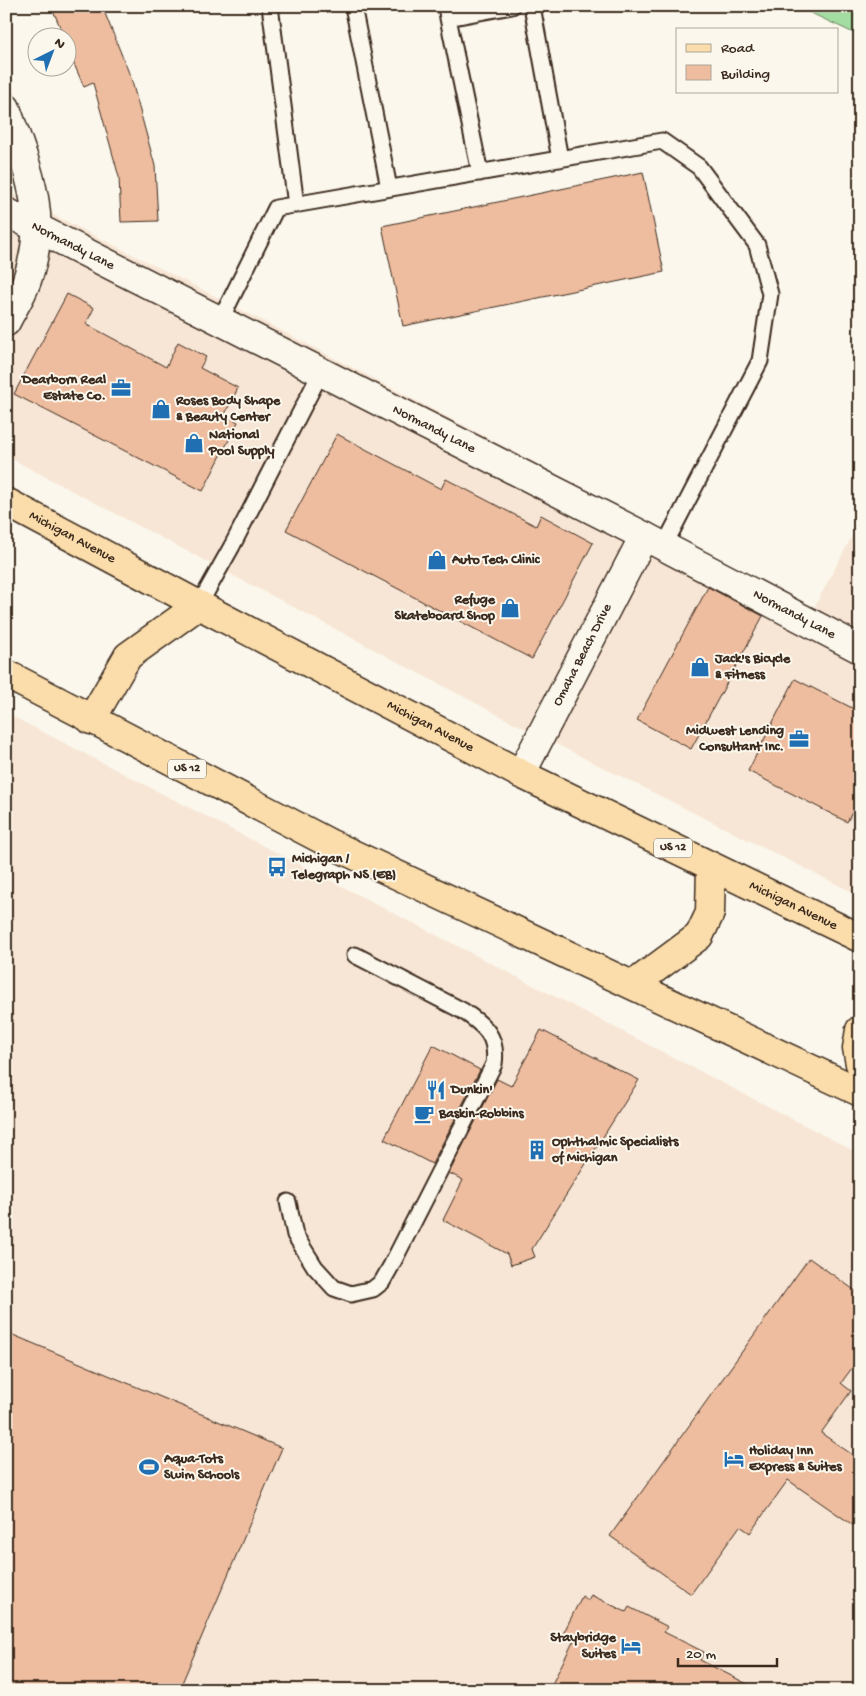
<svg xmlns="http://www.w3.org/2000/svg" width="866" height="1696" font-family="'Gochi Hand',sans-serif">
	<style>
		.built { fill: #f7e6d5 }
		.green { fill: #a3dda2; stroke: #6f8460 }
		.building { fill: #eebd9f; stroke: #3b2a1e }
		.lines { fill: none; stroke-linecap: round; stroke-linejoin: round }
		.service-casing { stroke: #3b2a1e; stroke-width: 19 }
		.minor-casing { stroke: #3b2a1e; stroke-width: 31 }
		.primary-casing { stroke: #3b2a1e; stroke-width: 31 }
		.service { stroke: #fbf7ec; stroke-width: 15 }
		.minor { stroke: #fbf7ec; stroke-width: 28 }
		.primary { stroke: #fbddab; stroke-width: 28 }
		.labels { text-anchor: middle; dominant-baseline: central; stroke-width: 4; stroke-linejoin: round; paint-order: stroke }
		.shield { fill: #fbf7ec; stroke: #75685c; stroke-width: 1 }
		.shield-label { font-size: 12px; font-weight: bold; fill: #3b2a1e }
		.street-label { font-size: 14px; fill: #3b2a1e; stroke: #fbf7ec }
		.poi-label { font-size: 14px; font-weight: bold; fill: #3b2a1e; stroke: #fbf7ec; text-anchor: start }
	</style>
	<rect width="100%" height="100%" fill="#fbf7ec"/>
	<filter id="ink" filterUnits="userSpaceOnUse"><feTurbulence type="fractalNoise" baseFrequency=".02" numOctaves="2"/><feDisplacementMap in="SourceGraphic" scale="10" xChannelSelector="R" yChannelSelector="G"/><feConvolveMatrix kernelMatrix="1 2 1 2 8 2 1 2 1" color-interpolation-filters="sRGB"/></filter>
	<g filter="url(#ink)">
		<path class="built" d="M6 191 207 292 814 608 860 521V896L504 718 6 456Z
			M6 713 860 1154V1690H6Z"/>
		<path class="green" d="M796 6H860V36Z"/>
		<path class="building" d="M51 6H102L131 78 155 166 158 221 121 222 119 177 93 83 84 87 71 57H73L68 45V38H65Z
			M643 172 664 272 403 326 382 226Z
			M67 294 94 308 86 324 166 367 178 342 206 357 200 368 238 388 225 414 238 422 203 491 14 394Z
			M337 434 441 489 446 479 536 526 541 515 593 543 532 659 286 530Z
			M708 587 763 616 691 749 637 720Z
			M795 679 860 712V797L847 822 748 771Z
			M541 1030 639 1080 532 1249 535 1257 511 1265 507 1254 443 1220 463 1180 449 1173 497 1079 511 1086Z
			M433 1045 480 1070 432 1164 384 1139Z
			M809 1258 860 1294V1357L841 1383 851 1391 821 1433 860 1460V1530L788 1480 750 1533 740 1526 691 1594 610 1536Z
			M6 1332 282 1448 179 1690H6Z
			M591 1595 626 1612 629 1607 668 1627 664 1632 704 1652 700 1660 759 1690H549L574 1640 563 1634 582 1596 588 1600Z"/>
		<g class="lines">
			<defs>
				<path id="service" d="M270 6 296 205
					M353 6 389 188
					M446 6 448 18 512 6
					M532 6 560 159
					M448 18 480 173
					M220 321 276 208 662 141 699 167 757 245 770 294 760 361 664 546
					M199 605 232 546 321 372
					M288 1202 295 1235 315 1267 334 1288 351 1294 373 1289 382 1282 391 1266 494 1064C498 1036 484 1025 463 1011L355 955"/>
				<g id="minor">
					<path d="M6 108C27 169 50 215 27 280 22 295 13 308 6 322"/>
					<path id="s1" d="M6 212 644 536 860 649"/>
					<path id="s2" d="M521 774 644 536"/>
				</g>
				<g id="primary">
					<path id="s3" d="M6 502 199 605 521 774 860 938"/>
					<path d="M6 674 329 843 860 1092"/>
					<path d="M91 720 128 656 199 605"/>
					<path d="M633 985 699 936 710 913 711 867"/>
					<path d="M860 1030 857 1048 860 1064"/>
				</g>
			</defs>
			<use href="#service" class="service-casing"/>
			<use href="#minor" class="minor-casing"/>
			<use href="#primary" class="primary-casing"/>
			<use href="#service" class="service"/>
			<use href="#minor" class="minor"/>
			<use href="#primary" class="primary"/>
		</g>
	</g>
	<defs>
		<symbol id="office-bare" viewBox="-9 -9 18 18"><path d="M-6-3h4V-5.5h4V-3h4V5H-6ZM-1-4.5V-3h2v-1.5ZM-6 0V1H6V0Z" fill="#1f6fb2" stroke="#fbf7ec" stroke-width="2.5" paint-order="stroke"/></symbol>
		<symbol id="shop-bare" viewBox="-9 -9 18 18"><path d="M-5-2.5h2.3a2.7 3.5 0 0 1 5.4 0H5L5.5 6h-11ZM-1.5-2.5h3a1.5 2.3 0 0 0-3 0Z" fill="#1f6fb2" stroke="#fbf7ec" stroke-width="2.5" paint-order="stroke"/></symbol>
		<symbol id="bus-bare" viewBox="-9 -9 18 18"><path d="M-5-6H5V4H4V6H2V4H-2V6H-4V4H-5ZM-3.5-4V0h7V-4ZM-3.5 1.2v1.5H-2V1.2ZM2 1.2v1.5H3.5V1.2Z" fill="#1f6fb2" stroke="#fbf7ec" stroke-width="2.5" paint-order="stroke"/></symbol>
		<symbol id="restaurant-bare" viewBox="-9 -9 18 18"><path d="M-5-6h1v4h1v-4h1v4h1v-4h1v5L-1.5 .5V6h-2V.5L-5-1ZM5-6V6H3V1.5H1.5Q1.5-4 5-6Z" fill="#1f6fb2" stroke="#fbf7ec" stroke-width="2.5" paint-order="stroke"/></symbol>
		<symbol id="cafe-bare" viewBox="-9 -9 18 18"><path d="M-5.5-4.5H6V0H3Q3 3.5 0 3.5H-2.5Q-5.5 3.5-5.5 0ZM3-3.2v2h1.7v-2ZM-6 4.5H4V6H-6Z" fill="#1f6fb2" stroke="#fbf7ec" stroke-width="2.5" paint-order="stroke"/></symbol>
		<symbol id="building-bare" viewBox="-9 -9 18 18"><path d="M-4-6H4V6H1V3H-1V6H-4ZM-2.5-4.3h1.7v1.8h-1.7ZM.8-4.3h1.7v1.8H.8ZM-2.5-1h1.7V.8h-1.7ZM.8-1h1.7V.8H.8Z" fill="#1f6fb2" stroke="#fbf7ec" stroke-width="2.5" paint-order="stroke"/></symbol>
		<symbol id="hotel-bare" viewBox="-9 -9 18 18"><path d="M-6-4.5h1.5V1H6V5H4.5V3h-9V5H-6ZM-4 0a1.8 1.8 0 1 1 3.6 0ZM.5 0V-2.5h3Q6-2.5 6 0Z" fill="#1f6fb2" stroke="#fbf7ec" stroke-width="2.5" paint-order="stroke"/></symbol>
		<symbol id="stadium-bare" viewBox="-9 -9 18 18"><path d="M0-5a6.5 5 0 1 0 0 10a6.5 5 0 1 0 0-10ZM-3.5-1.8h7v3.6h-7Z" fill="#1f6fb2" stroke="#fbf7ec" stroke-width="2.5" paint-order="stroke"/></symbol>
	</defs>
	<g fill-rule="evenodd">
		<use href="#office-bare" x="107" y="374" width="28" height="28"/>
		<use href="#shop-bare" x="147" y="395" width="28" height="28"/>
		<use href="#shop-bare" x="180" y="429" width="28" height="28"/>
		<use href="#shop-bare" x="423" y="546" width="28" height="28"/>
		<use href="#shop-bare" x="496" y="594" width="28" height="28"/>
		<use href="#shop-bare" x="686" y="653" width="28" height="28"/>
		<use href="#office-bare" x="785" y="725" width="28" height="28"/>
		<use href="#bus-bare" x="263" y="853" width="28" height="28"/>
		<use href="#restaurant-bare" x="422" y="1076" width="28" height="28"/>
		<use href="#cafe-bare" x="410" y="1100" width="28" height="28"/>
		<use href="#building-bare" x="523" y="1136" width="28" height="28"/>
		<use href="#hotel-bare" x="720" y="1445" width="28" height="28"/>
		<use href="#stadium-bare" x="135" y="1453" width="28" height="28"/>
		<use href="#hotel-bare" x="617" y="1632" width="28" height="28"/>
	</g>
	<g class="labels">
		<g class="shield">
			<rect x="168" y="759.5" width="38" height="19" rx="4"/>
			<rect x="654" y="838.5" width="38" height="19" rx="4"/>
		</g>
		<g class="shield-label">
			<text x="187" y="769">US 12</text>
			<text x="673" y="848">US 12</text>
		</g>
		<g class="street-label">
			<text stroke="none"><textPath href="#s1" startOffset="75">Normandy Lane</textPath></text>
			<text stroke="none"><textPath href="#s1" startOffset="480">Normandy Lane</textPath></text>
			<text stroke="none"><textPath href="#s3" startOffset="75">Michigan Avenue</textPath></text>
			<text stroke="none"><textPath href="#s1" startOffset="885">Normandy Lane</textPath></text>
			<text stroke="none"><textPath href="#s2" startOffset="134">Omaha Beach Drive</textPath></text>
			<text stroke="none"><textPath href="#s3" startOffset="480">Michigan Avenue</textPath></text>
			<text stroke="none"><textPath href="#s3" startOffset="885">Michigan Avenue</textPath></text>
		</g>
		<g class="poi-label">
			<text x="106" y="380" text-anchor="end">Dearborn Real<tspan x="106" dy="16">Estate Co.</tspan></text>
			<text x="176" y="401">Roses Body Shape<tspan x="176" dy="16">&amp; Beauty Center</tspan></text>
			<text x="209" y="435">National<tspan x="209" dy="16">Pool Supply</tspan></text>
			<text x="452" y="560">Auto Tech Clinic</text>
			<text x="495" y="600" text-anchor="end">Refuge<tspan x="495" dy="16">Skateboard Shop</tspan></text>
			<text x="715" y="659">Jack's Bicycle<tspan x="715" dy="16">&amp; Fitness</tspan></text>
			<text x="784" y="731" text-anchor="end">Midwest Lending<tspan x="784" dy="16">Consultant Inc.</tspan></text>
			<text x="292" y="859">Michigan /<tspan x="292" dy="16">Telegraph NS (EB)</tspan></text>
			<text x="451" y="1090">Dunkin'</text>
			<text x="439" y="1114">Baskin-Robbins</text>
			<text x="552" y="1142">Ophthalmic Specialists<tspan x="552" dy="16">of Michigan</tspan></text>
			<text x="749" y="1451">Holiday Inn<tspan x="749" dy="16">Express &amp; Suites</tspan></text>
			<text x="164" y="1459">Aqua-Tots<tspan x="164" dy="16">Swim Schools</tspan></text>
			<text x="616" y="1638" text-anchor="end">Staybridge<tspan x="616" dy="16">Suites</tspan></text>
		</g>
	</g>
	<rect width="866" height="1696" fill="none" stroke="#fbf7ec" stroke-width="25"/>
	<rect x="12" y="12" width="841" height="1671" fill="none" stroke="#3b2a1e" stroke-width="2" filter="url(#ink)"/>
	<rect x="676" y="28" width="162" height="65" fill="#fbf7ec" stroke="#aea59a"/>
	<rect x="686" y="44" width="25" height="8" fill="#fbddab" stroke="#aea59a"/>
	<text x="721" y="52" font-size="15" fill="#3b2a1e">Road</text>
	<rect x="686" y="65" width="25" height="15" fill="#eebd9f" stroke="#aea59a"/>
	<text x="721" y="78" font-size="15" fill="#3b2a1e">Building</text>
	<g transform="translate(52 52) rotate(42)"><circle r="24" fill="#fbf7ec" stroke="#aea59a"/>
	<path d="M0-4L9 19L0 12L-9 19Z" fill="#1f6fb2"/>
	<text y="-8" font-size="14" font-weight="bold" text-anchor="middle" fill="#3b2a1e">N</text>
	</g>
	<path d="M678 1658v8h99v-8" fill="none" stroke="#3b2a1e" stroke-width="2.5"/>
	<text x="686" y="1658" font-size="15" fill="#3b2a1e" stroke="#fbf7ec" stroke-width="4" paint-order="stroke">20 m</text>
</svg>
